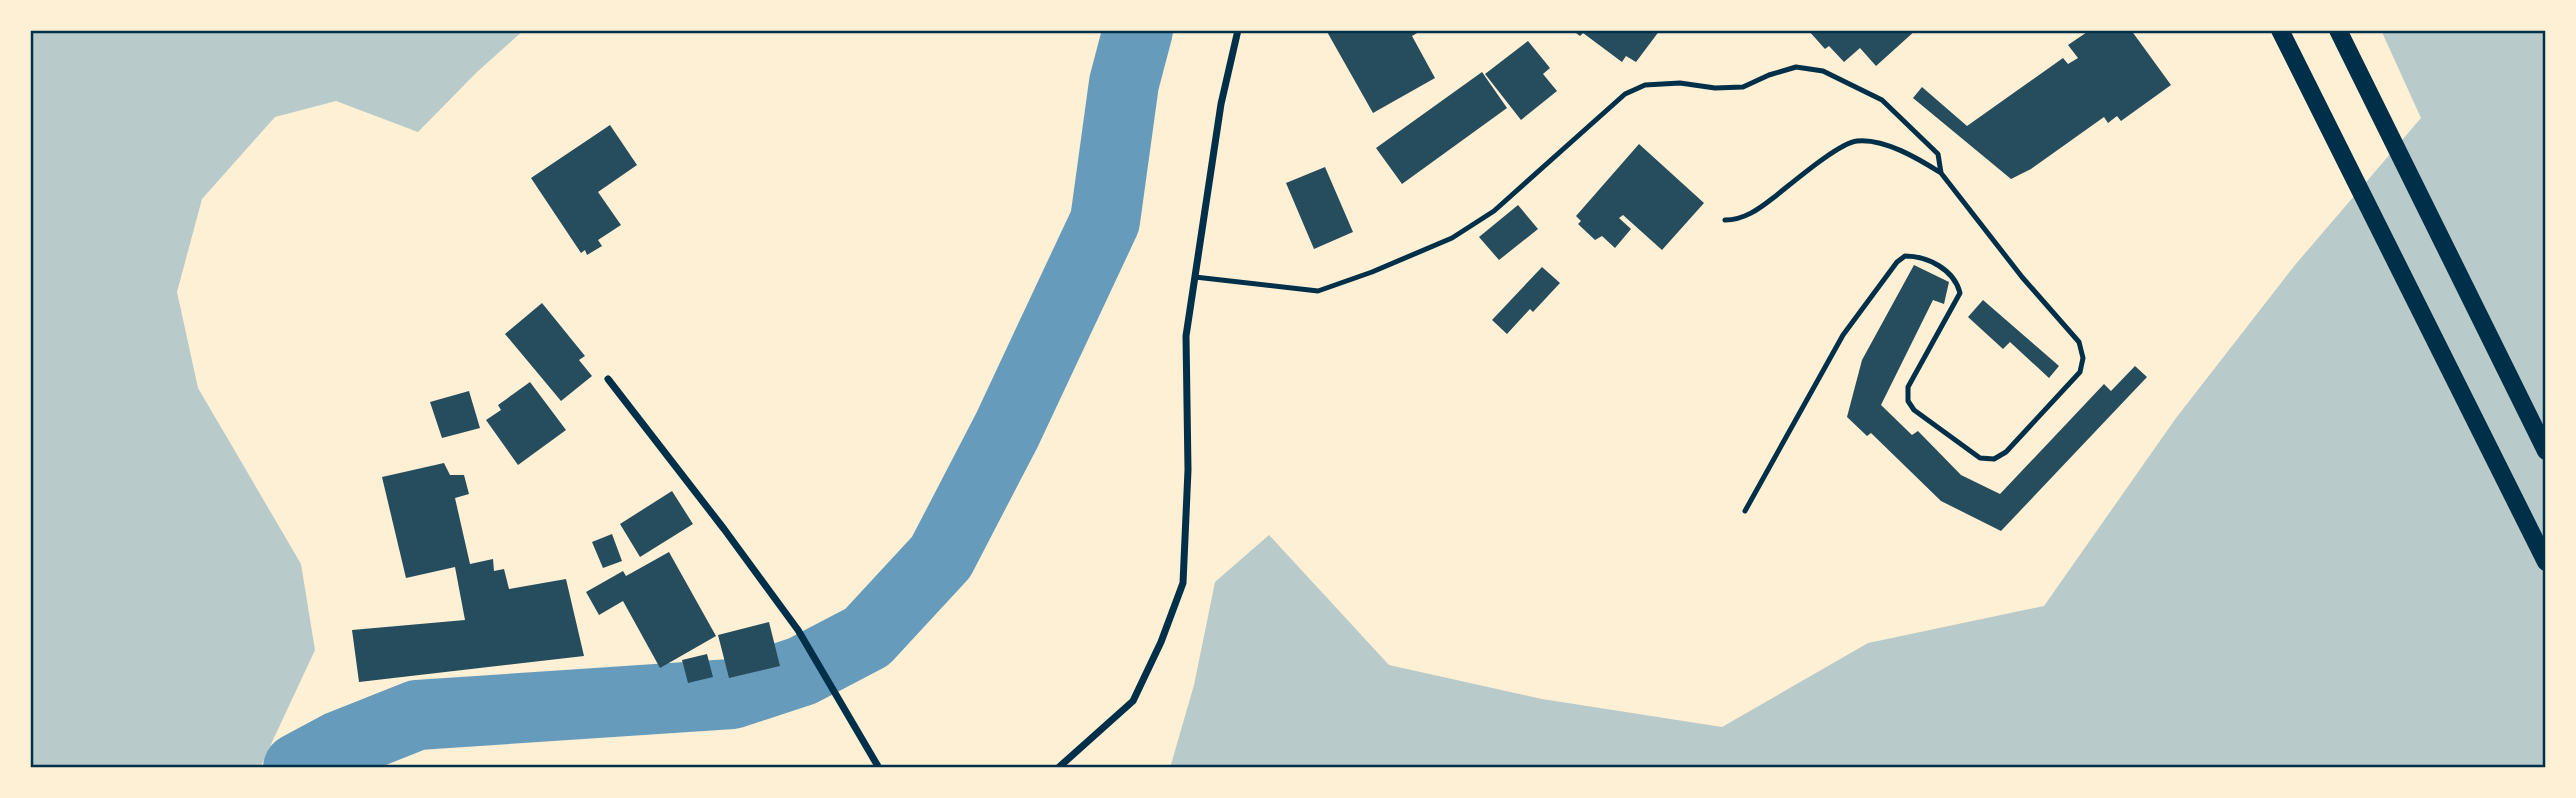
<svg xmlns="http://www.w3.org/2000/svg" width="2576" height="798" font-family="'Roboto Condensed',sans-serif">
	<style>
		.green { fill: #b9caca }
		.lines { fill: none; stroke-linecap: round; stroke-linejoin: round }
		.river { stroke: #669bbc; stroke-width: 70 }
		.building { fill: #264d5e }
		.service { stroke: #003049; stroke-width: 5 }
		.minor { stroke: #003049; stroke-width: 7 }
		.primary { stroke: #003049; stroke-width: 18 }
		.neatline { fill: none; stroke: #003049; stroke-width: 2.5 }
	</style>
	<rect width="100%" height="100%" fill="#fdf0d5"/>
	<path class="green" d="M30 30H524L477 72 418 132 336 101 275 117 202 199 177 292 198 388 301 564 315 650 260 768H30Z
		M2381 30H2546V768H1170L1194 685 1215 582 1269 535 1389 665 1542 699 1722 727 1868 643 2044 606 2176 418 2295 265 2421 118Z"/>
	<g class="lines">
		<path class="river" d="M298 768 339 746 417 715 732 694 802 671 867 637 941 557 1007 430 1105 221 1124 83 1138 30"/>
	</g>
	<path class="building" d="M1326 30H1418L1419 32 1412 36 1435 78 1373 113Z
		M1572 30H1660L1636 62 1626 56 1622 62 1583 33 1580 36Z
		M1808 30H1916L1876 66 1860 48 1844 62 1829 46 1825 49Z
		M2090 30H2131L2171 85 2121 121 2117 116 2108 123 2104 117 2031 169 2011 179 1913 98 1922 87 1967 126 2063 58 2068 64 2078 58 2068 45Z
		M1528 41 1550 68 1543 74 1557 91 1521 120 1485 74Z
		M1482 72 1507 108 1402 184 1376 148Z
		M610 125 637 165 598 192 621 225 598 240 602 246 587 255 585 250 581 253 531 178Z
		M1639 144 1704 203 1662 250 1623 215 1619 218 1631 229 1615 248 1602 236 1595 240 1578 224 1581 221 1576 216Z
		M1325 167 1353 232 1314 249 1286 183Z
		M1518 205 1538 229 1499 260 1479 237Z
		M1914 265 1949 282 1944 304 1933 300 1881 405 1912 435 1918 431 1961 475 2000 494 2104 384 2111 391 2135 366 2147 377 2001 531 1941 501 1871 433 1867 436 1847 417 1862 360Z
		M1542 267 1560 283 1533 312 1530 309 1507 334 1492 320Z
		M1983 300 2059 366 2049 378 2010 342 2003 349 1968 317Z
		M542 303 585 356 579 360 592 376 561 401 505 334Z
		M530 382 566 430 518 465 486 420 501 410 498 405Z
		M469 391 480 428 442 438 430 402Z
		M444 463 450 475H464L469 494 455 498 470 564 493 559 494 571 504 569 509 589 566 579 584 656 359 682 352 630 465 620 455 567 406 578 382 477Z
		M672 491 693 524 640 557 620 524Z
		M612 534 622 561 603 568 592 542Z
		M669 552 716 636 660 668 623 601 599 615 586 592 623 571 626 576Z
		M769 622 780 666 729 678 718 635Z
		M707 654 713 677 688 683 682 660Z"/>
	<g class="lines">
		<path class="service" d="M1725 220C1744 220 1759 209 1773 198 1790 185 1838 143 1857 141 1884 138 1919 159 1941 173
			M1195 277 1318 291 1372 272 1452 238 1494 211 1625 94 1645 85 1680 83 1715 88 1743 87 1769 75 1796 67 1823 71 1882 100 1938 154 1941 173 2022 277 2079 342 2083 358 2080 372 2006 452 1994 459 1980 458 1914 410 1908 401V387L1960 293C1954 269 1927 256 1905 256L1897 262 1843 335 1745 511"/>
		<path class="minor" d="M608 379 724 529 798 630 879 768
			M1058 768 1133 701 1161 642 1183 583 1188 470 1186 336 1221 104 1238 30"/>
		<path class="primary" d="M2280 30 2546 562
			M2338 30 2546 451"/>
	</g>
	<rect width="2576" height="798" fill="none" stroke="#fdf0d5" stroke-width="63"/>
	<rect x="32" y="32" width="2512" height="734" class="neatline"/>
</svg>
